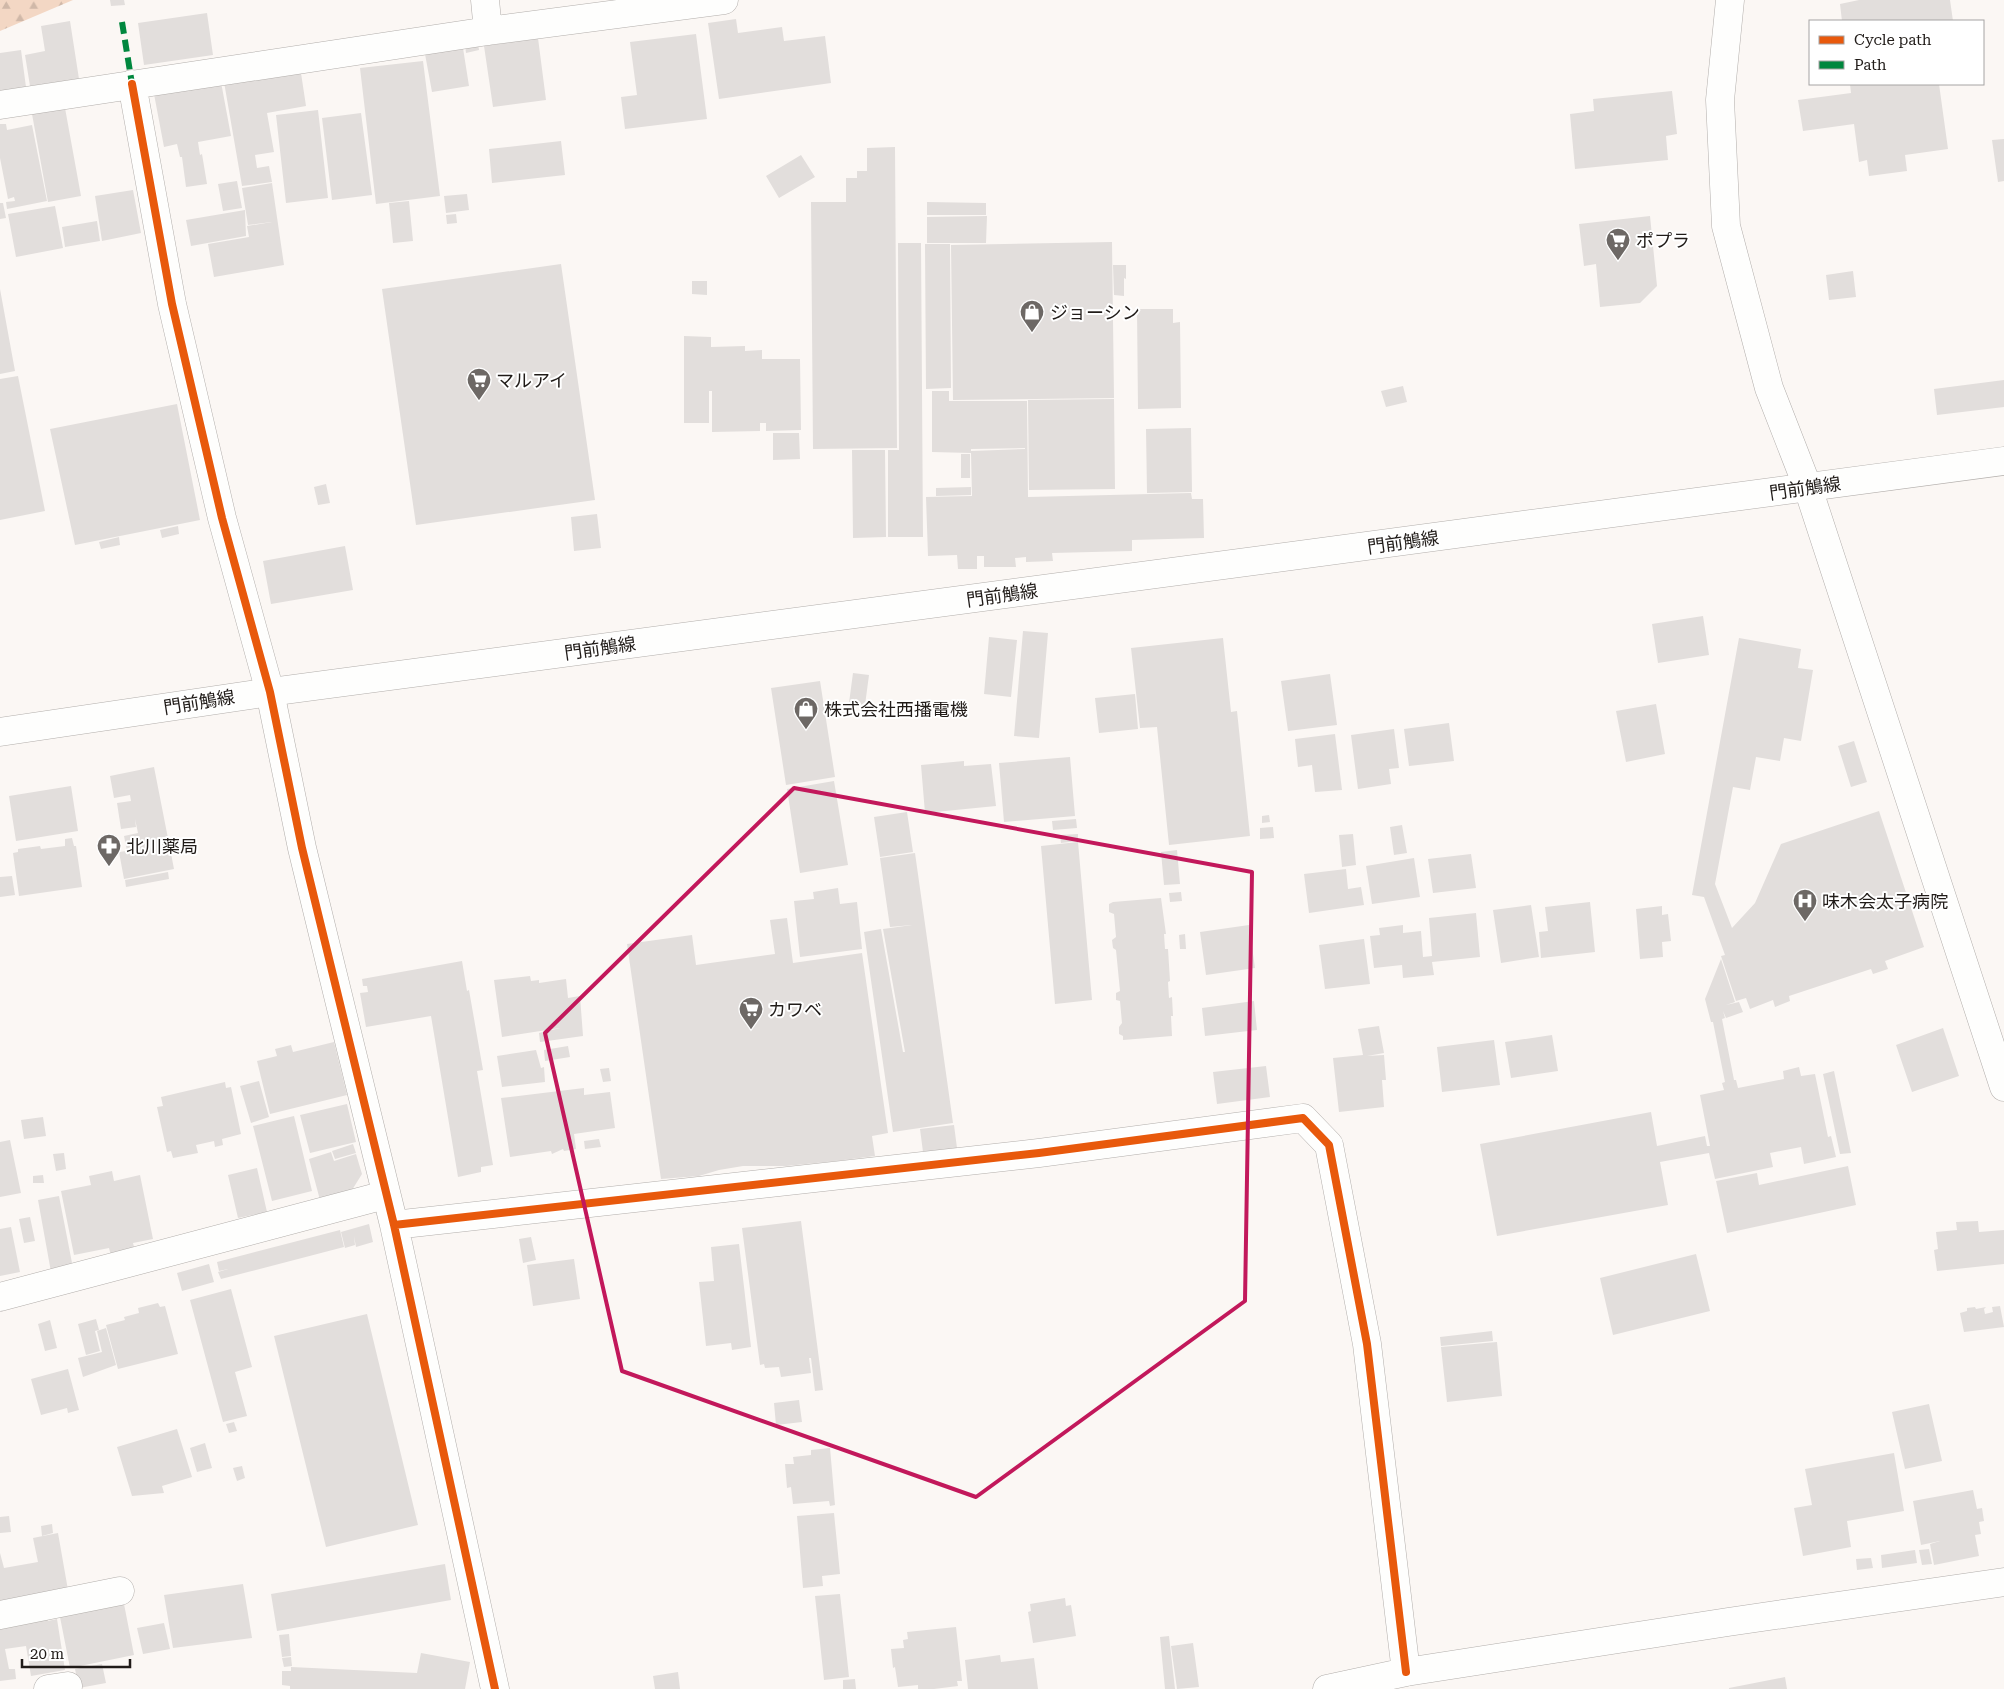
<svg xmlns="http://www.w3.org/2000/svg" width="2004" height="1689" font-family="'Roboto Serif','Noto Sans JP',serif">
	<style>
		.forest { fill: url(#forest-firs) }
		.building { fill: #e2dedc; fill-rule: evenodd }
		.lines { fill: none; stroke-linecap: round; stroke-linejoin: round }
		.minor-casing { stroke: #b2aeab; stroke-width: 29 }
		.tertiary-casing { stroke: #b2aeab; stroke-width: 29 }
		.secondary-casing { stroke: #b2aeab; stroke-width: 29 }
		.minor { stroke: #fefefd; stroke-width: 28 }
		.tertiary { stroke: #fefefd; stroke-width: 28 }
		.secondary { stroke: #fefefd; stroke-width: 28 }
		.quiet { stroke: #00873e; stroke-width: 6; stroke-dasharray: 12 6; stroke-linecap: butt }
		.cycleway-casing { stroke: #fff; stroke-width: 11 }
		.cycleway { stroke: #e8590c; stroke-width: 8 }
		.marked { fill: none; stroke: #c2185b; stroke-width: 4; stroke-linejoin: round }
		.labels { text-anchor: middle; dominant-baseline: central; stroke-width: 4; stroke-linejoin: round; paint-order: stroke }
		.poi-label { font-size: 18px; fill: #201b18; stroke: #fff; text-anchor: start }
		.street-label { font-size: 18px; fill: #201b18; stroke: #fff }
	</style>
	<defs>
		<pattern id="forest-firs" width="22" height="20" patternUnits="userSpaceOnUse" patternTransform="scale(1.25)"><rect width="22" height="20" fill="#f3d7c4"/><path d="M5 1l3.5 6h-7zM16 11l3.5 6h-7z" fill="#d0b8a8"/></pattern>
	</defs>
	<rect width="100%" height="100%" fill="#fbf7f4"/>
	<path class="forest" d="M0 0H73L0 31Z"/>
	<path class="building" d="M110 0H124L125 5 111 6Z
		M1859 0H1950L1953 21H1842L1840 4Z
		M207 13 213 55 144 65 138 23Z
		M736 19 738 33 782 27 784 41 825 36 831 83 719 99 708 23Z
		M70 21 79 79 30 86 25 55 45 51 41 26Z
		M696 34 707 119 625 129 621 97 637 95 630 42Z
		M538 38 546 100 493 107 484 46Z
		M478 42 479 50 466 53 465 45Z
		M463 48 469 86 432 92 425 54Z
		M21 50 26 87 0 91V53Z
		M423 61 440 196 376 204 360 68Z
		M301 73 306 106 267 113 274 152 255 155 257 168 269 166 272 182 242 186 224 82 257 77 258 80Z
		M221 82 231 136 198 142 200 155 202 154 207 184 186 187 182 157H180L177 144 164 147 154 94Z
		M1850 84H1939L1948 149 1905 155 1907 171 1869 176 1867 160 1859 162 1854 124 1803 131 1798 100 1851 93Z
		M1672 91 1677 134 1666 136 1668 160 1575 169 1570 114 1594 111 1593 99Z
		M65 108 81 196 48 202 32 114Z
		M318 110 328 198 286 203 276 115Z
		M361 113 372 195 332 200 322 118Z
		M0 124H6L7 130 32 125 47 201 7 209 6 202 15 201 14 197 8 199 0 158Z
		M2004 139V181L1998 182 1992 140Z
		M561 141 565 175 492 183 489 149Z
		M895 147 897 448 813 449 811 202H846V178H857V171H867V148Z
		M801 155 815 177 779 198 766 176Z
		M237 181 242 208 223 211 218 184Z
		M272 183 284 265 214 277 208 244 249 237 247 226 272 222 248 225 242 188Z
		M133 190 141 233 102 241 95 196Z
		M467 194 469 210 446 213 444 196Z
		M409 201 413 241 393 243 389 203Z
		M927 202 986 203V215H927Z
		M0 203H3L6 218 0 219Z
		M55 206 63 248 16 257 8 214Z
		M245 210 246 236 191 246 186 220Z
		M456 214 457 223 447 224 446 215Z
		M987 216 986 243H927V217Z
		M1650 216 1657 286 1640 303 1600 307 1596 264 1584 266 1579 224Z
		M97 221 100 241 65 247 62 227Z
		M1112 242 1114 398 953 400 951 245Z
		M898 243H921L923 537H888V450H899Z
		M925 244H950L951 388 926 389Z
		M561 264 595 500 416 525 382 289Z
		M1113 265H1126V279L1124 278V296L1114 295Z
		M1853 271 1856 297 1829 300 1826 275Z
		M692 281H707V295L692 294Z
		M0 289 15 371 0 374Z
		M1137 309H1173V323L1180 322 1181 408 1138 409Z
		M684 336 711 337V347L745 346V351L762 350V359H800L801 430 766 431V423H760V431L712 432V391H709V423H684Z
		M18 376 45 511 0 520V379Z
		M2004 380V407L1937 415 1934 389Z
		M1403 386 1407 402 1386 407 1381 391Z
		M932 391H949V401H1027L1028 497 1191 493 1192 499H1203L1204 538 1132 540V551L1052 553 1053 561 1026 562V557L1015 558 1016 567H984V556H977V569H958L957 555 928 556 926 497 972 496 971 453 932 452ZM1025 448V449L971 451V449Z
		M1114 399 1115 489 1029 490 1028 400Z
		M177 404 200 520 75 545 50 429Z
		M1191 428 1192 492 1147 493 1146 429Z
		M773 433H799L800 459 773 460Z
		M852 450H885L886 537 853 538Z
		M961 454H970V478H961Z
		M326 484 330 503 318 505 314 487Z
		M971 487V495L936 496V488Z
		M597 514 601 548 574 551 571 517Z
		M178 526 179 534 162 538 160 530Z
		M119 537 120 545 101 549 99 542Z
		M345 546 353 590 271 604 263 561Z
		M1703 616 1709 655 1658 663 1652 624Z
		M1023 631 1048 633 1039 738 1014 736Z
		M989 637 1017 640 1011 697 984 694Z
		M1223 638 1231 712 1237 711 1250 836 1169 845 1157 727 1140 728 1131 648Z
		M1739 638 1801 649 1798 668 1813 670 1801 741 1784 738 1780 761 1756 757 1750 790 1733 787 1715 884 1732 928 1755 903 1781 844 1879 811 1924 947 1885 961 1888 969 1873 974 1871 969 1789 996 1790 1001 1775 1007 1773 1000 1750 1009 1746 998 1736 1001 1721 956 1725 955 1704 897 1692 895Z
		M853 673 869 675 865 705 849 703Z
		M1330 674 1337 725 1288 731 1281 681Z
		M820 681 835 777 786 785 771 688Z
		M1135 694 1138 729 1099 733 1095 698Z
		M1656 704 1665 754 1626 762 1616 711Z
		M1449 723 1454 761 1409 766 1404 729Z
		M1394 729 1399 768 1389 769 1391 784 1358 789 1351 735Z
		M1335 734 1342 790 1315 792 1312 765 1298 767 1295 739Z
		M1854 741 1867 782 1851 787 1838 746Z
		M1070 757 1075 816 1004 822 999 763Z
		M964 761V766L991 764 996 806 925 813 921 765Z
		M154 767 174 869 124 879 119 852 127 851 124 836 138 833 135 819 136 827 121 829 117 803 131 801 130 795 114 798 110 776Z
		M834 781 848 865 800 873 787 789Z
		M71 786 78 831 16 841 9 796Z
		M907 812 913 852 880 857 874 817Z
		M1269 815 1270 822 1262 823V816Z
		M1076 819 1077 828 1053 830 1052 821Z
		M1402 825 1407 853 1394 855 1390 827Z
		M1273 827 1274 838 1260 839V828Z
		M1078 834V841L1061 843 1060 835Z
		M1353 834 1356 865 1342 867 1339 835Z
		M72 838 74 846H76L82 887 19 896 13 853 18 852V849L40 846 41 849 65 846V839Z
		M1078 842 1092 1000 1055 1004 1041 846Z
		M1177 850 1180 884 1164 885 1161 852Z
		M915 853 953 1123 893 1132 864 932 881 929 903 1052H905L883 929 912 925 890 927 880 858Z
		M1471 854 1476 888 1433 893 1428 859Z
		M1414 858 1420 897 1372 904 1366 866Z
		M1346 869 1348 889 1361 887 1364 905 1309 913 1304 874Z
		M168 872 169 879 126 887 125 880Z
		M12 876 15 895 0 897V877Z
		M838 888 840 904 857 902 862 949 800 957 794 901 814 899 813 892Z
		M1181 892 1182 901 1170 902 1169 893Z
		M1161 898 1166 934H1164L1165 949H1168L1170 981 1168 982 1169 998 1172 997 1173 1016H1171L1172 1036 1123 1040V1036L1119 1034V1027L1122 1023 1120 1001 1116 1000V993L1120 991 1116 950 1113 948 1112 940 1116 937 1114 914 1109 912V904L1113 902Z
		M1590 902 1595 952 1541 958 1539 932 1548 931 1545 907Z
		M1531 905 1539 957 1501 963 1493 910Z
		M1662 906V915L1668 914 1671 941 1662 942 1663 957 1640 959 1636 909Z
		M1476 913 1480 957 1432 962 1434 975 1403 978 1402 965 1374 968 1370 936 1380 935 1379 928 1403 925V933L1421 931 1423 957 1432 956 1429 918Z
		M787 918 793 963 862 953 888 1133 872 1136 875 1156 836 1161 786 1166H743L719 1170 699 1176 661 1179 627 944 692 935 696 965 775 954 770 920Z
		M1249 925 1255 968 1206 975 1200 932Z
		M1185 934 1186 949H1180L1179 935Z
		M1364 939 1370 984 1325 989 1319 945Z
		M1721 959 1735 1002 1726 1005 1739 1002 1743 1012 1726 1018 1723 1011 1725 1018 1722 1019 1734 1080H1736L1738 1088 1784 1079 1783 1071 1799 1067 1801 1076 1815 1074 1828 1137 1831 1136 1836 1157 1804 1164 1801 1147 1770 1153 1773 1167 1715 1179 1709 1153 1660 1162 1668 1205 1497 1236 1480 1144 1651 1112 1657 1146 1705 1136 1707 1146H1710L1700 1095 1724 1090 1722 1083 1725 1082 1713 1022H1711L1705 999Z
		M462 961 467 991 469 990 483 1070 477 1071 493 1165 481 1167V1172L458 1177 431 1016 366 1027 360 993 368 992 367 986H363L362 979Z
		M530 976 531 981 539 980V983L566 979 568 998 580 996 583 1036 540 1042 539 1033 560 1028 502 1037 494 980Z
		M1254 1001 1257 1030 1205 1036 1202 1008Z
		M1379 1026 1384 1053 1367 1056 1384 1055 1386 1080H1382L1384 1107 1339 1112 1333 1058 1363 1055 1358 1029Z
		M1943 1028 1959 1076 1912 1092 1896 1045Z
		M1552 1035 1558 1071 1511 1078 1505 1042Z
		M1494 1040 1500 1085 1442 1092 1437 1047Z
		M334 1042 347 1095 270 1114 257 1061 277 1056 275 1049 291 1045 293 1052Z
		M568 1046 570 1057 545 1061 544 1050Z
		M536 1050 541 1068 544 1067 545 1082 502 1087 497 1056Z
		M1266 1066 1270 1097 1217 1104 1213 1072Z
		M609 1068 611 1081 603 1082 600 1069Z
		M1834 1071 1851 1153 1840 1154 1823 1074Z
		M259 1081 269 1117 251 1123 240 1086Z
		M225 1082 226 1088 231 1087 241 1134 222 1139 223 1145 215 1147 214 1141 196 1145 198 1153 173 1158 171 1151 167 1152 157 1107 163 1106 161 1097Z
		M584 1088V1095L610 1092 615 1128 574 1134 576 1149 564 1151 563 1149 552 1154 551 1151 510 1157 501 1098Z
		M347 1104 356 1142 310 1153 300 1115Z
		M294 1116 312 1191 272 1201 253 1126Z
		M43 1117 46 1136 24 1139 21 1120Z
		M954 1125 957 1148 923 1152 920 1129Z
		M599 1139 601 1147 585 1149 584 1141Z
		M10 1140 21 1193 0 1197V1142Z
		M353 1144 356 1153 335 1159 332 1151Z
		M331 1152 334 1161 356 1154 362 1174 352 1190 320 1200 309 1159Z
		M64 1153 66 1169 56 1171 53 1154Z
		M1848 1166 1856 1205 1727 1233 1716 1181 1757 1173 1759 1185Z
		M257 1168 267 1212 238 1218 228 1175Z
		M112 1171 114 1181 140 1175 153 1239 133 1243 135 1251 111 1256 109 1248 74 1255 61 1191 91 1185 89 1176Z
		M43 1175 44 1183H33V1176Z
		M59 1196 73 1268 51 1272 38 1200Z
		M30 1217 35 1241 24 1243 19 1219Z
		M801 1221 823 1390 815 1391 811 1358H809L811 1373 781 1377 779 1367 765 1368 764 1364 760 1365 742 1228Z
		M1978 1221 1979 1232 2004 1230V1264L1937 1271 1934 1250 1938 1249 1936 1232 1957 1230 1956 1222Z
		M369 1224 373 1242 356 1247 354 1236 355 1245 345 1248 341 1232Z
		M11 1227 20 1272 0 1276V1229Z
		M340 1230 344 1247 221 1279 218 1272 228 1269 219 1271 217 1262Z
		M531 1237 536 1260 523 1263 519 1239Z
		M739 1244 751 1347 732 1350 731 1343 706 1346 699 1282 714 1281 711 1247Z
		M1696 1254 1710 1311 1613 1335 1600 1278Z
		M574 1259 580 1299 533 1306 527 1265Z
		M209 1264 214 1282 182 1291 177 1273Z
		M231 1289 252 1367 235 1372 247 1416 223 1422 190 1300Z
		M158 1303 160 1307 165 1306 178 1354 118 1369 106 1325 125 1320 124 1317 139 1313 138 1308Z
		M2000 1306 2004 1327 1964 1332 1960 1313 1967 1311V1308L1975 1307 1976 1309 1986 1307 1984 1309 1985 1314 1993 1312 1992 1307Z
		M367 1314 418 1525 326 1547 274 1336Z
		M96 1319 99 1330 95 1331 100 1351 86 1355 78 1324Z
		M50 1320 57 1348 45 1351 38 1324Z
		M106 1328 116 1365 83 1377 78 1358 102 1352 97 1331Z
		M1492 1331 1493 1341 1441 1346 1440 1337Z
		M1497 1342 1502 1396 1447 1402 1441 1347Z
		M68 1369 79 1410 68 1413 67 1408 41 1415 31 1379Z
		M799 1400 802 1422 776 1425 774 1403Z
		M1929 1404 1942 1461 1905 1469 1892 1412Z
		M234 1422 237 1431 229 1433 226 1424Z
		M177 1429 192 1477 162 1486 164 1493 132 1496 117 1447Z
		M205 1443 212 1468 197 1472 190 1448Z
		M830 1448 835 1505 830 1506 829 1501 793 1504 791 1487 787 1488 785 1464H794L793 1457 811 1455V1450Z
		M1894 1453 1904 1511 1847 1521 1851 1547 1803 1556 1794 1508 1812 1505 1805 1469Z
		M242 1466 245 1478 237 1481 233 1468Z
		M1973 1490 1977 1509 1982 1508 1984 1521 1979 1522 1981 1534 1975 1535 1979 1556 1934 1565 1930 1544 1940 1541 1921 1545 1913 1501Z
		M834 1513 840 1574 822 1576 823 1586 803 1588 797 1516Z
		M9 1516 11 1532 0 1533V1517Z
		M52 1524 53 1533 42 1536 41 1526Z
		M58 1533 68 1590 0 1603V1553L4 1568 38 1562 33 1538Z
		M1929 1549 1932 1564 1922 1565 1919 1550Z
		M1915 1550 1917 1563 1882 1568 1881 1555Z
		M1871 1558 1873 1568 1857 1570 1856 1559Z
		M445 1564 451 1600 277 1631 271 1594Z
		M243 1584 252 1638 173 1648 164 1595Z
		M840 1594 849 1677 824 1680 815 1596Z
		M1065 1598 1066 1606 1071 1605 1076 1636 1033 1643 1028 1612 1031 1611 1030 1604Z
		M124 1604 134 1655 70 1668 60 1617Z
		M46 1615 48 1621 57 1619 65 1670 31 1676 26 1646 5 1649 9 1669H15L16 1679 0 1681V1623Z
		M164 1623 170 1649 143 1654 137 1628Z
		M956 1627 962 1681H957L958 1686 934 1689H918V1685L898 1687 895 1667 893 1668 891 1649 904 1648 903 1640 908 1639 907 1632Z
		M289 1634 291 1656 282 1657 279 1635Z
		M1169 1636 1175 1689H1165L1160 1637Z
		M1193 1643 1199 1687 1177 1689 1171 1646Z
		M421 1653 470 1662 465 1689H290V1686L282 1685V1671H291V1667L417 1673Z
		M1000 1655 1001 1662 1034 1658 1038 1689H968L965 1660Z
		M291 1657 292 1666 284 1667 282 1658Z
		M102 1664 106 1683 79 1688 75 1669Z
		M678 1672 680 1689H655L653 1676Z
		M1785 1677 1787 1689H1729V1688Z
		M855 1679 856 1689H843V1680Z"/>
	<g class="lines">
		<defs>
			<path id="minor" d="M485 0 488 31
				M132 84 172 304 222 518 270 692 302 848 394 1225 495 1689
				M0 105 488 31 724 0
				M394 1225 1039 1153 1303 1118 1329 1145 1367 1344 1406 1672
				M0 1297 385 1195
				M0 1615 120 1591
				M48 1689 68 1686
				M1327 1689 1406 1672 1728 1622 2004 1582"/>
			<path id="tertiary" d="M1730 0 1720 100 1726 226 1769 388 1808 488 2004 1087"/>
			<path id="secondary" d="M0 732 270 692 2004 461"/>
		</defs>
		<use href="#minor" class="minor-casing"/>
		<use href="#tertiary" class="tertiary-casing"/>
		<use href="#secondary" class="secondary-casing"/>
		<use href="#minor" class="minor"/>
		<use href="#tertiary" class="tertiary"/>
		<use href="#secondary" class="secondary"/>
		<path class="quiet" d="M122 22 132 84"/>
		<defs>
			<path id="cycleway" d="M132 84 172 304 222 518 270 692 302 848 394 1225 495 1689
				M394 1225 1039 1153 1303 1118 1329 1145 1367 1344 1406 1672"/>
		</defs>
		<use href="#cycleway" class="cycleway-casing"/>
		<use href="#cycleway" class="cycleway"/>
	</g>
	<path class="marked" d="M794 788 1252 872 1245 1301 976 1497 622 1371 545 1033Z"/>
	<defs>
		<symbol id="supermarket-pin" viewBox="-11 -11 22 30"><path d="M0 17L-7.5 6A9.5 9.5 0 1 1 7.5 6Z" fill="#6d6865" stroke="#fff"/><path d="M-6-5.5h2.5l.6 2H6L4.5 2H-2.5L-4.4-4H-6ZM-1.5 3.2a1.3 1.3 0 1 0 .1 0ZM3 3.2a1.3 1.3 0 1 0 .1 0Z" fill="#fff"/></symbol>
		<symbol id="shop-pin" viewBox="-11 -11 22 30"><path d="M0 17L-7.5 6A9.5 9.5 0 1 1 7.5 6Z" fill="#6d6865" stroke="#fff"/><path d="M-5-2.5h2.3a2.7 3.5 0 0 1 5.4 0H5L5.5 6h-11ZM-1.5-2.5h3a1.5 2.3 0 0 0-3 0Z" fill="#fff"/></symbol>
		<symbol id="pharmacy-pin" viewBox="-11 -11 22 30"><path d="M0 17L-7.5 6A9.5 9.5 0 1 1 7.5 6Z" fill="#6d6865" stroke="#fff"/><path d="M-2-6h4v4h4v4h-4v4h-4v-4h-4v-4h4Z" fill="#fff"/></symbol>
		<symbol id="hospital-pin" viewBox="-11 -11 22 30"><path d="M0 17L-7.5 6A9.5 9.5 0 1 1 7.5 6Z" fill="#6d6865" stroke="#fff"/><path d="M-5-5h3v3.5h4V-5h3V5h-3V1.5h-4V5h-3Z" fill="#fff"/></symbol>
	</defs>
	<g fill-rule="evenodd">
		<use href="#supermarket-pin" x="1604" y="226" width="28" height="38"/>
		<use href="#shop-pin" x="1018" y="298" width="28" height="38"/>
		<use href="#supermarket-pin" x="465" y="366" width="28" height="38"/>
		<use href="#shop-pin" x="792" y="695" width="28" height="38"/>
		<use href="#pharmacy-pin" x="95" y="832" width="28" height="38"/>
		<use href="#hospital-pin" x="1791" y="887" width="28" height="38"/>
		<use href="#supermarket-pin" x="737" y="995" width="28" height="38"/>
	</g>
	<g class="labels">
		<g class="poi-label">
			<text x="1636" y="240">ポプラ</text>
			<text x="1050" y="312">ジョーシン</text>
			<text x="496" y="380">マルアイ</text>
			<text x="824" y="709">株式会社西播電機</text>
			<text x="126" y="846">北川薬局</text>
			<text x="1822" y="901">味木会太子病院</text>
			<text x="768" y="1009">カワベ</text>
		</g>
		<g class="street-label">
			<text transform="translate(1805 488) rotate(-8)">門前鵤線</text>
			<text transform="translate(1403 542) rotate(-8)">門前鵤線</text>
			<text transform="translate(1002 595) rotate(-8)">門前鵤線</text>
			<text transform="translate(600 648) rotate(-8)">門前鵤線</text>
			<text transform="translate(199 702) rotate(-9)">門前鵤線</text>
		</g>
	</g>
	<rect x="1809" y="20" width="175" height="65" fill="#ffffff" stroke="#a6a4a3"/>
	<rect x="1819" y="36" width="25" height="8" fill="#e8590c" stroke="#a6a4a3"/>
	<text x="1854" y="45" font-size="15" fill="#201b18">Cycle path</text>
	<rect x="1819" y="61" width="25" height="8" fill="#00873e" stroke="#a6a4a3"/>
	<text x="1854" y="70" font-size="15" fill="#201b18">Path</text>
	<path d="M22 1659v8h108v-8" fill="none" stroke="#201b18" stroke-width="2.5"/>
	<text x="30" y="1659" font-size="15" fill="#201b18" stroke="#ffffff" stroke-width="4" paint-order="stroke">20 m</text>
</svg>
